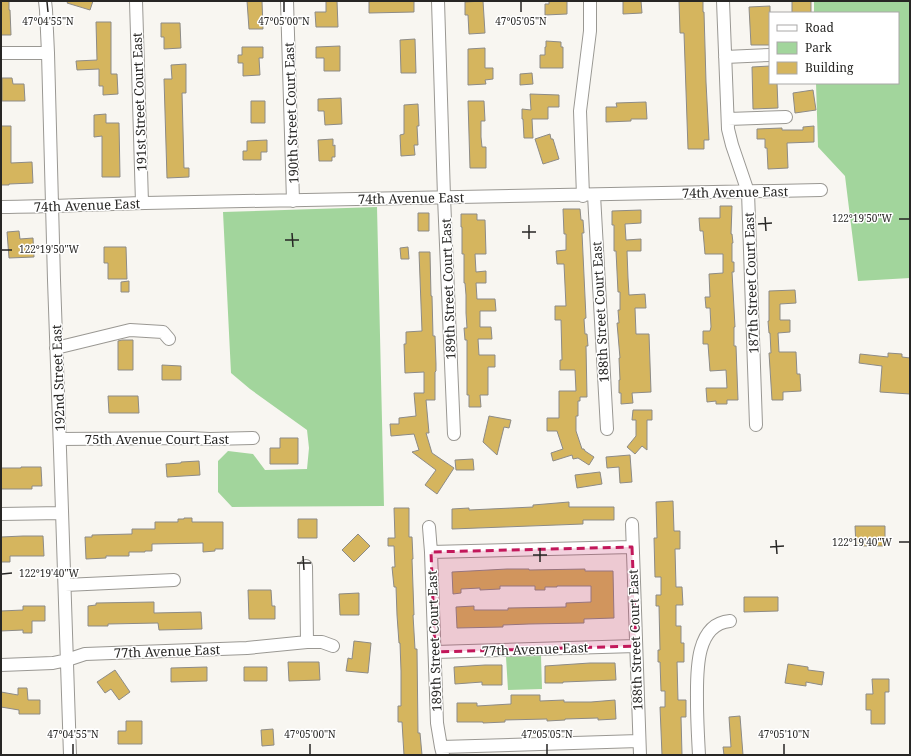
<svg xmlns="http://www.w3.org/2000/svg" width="911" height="756" font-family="'Noto Serif',serif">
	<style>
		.green { fill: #a2d59c }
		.building { fill: #d5b55e; stroke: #8d8b87 }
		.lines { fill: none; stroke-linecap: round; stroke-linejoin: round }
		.minor-casing { stroke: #9a9893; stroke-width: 14 }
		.minor { stroke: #fff; stroke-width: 12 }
		.marked { fill: #c2185b; fill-opacity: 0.2; stroke: #c2185b; stroke-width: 3; stroke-dasharray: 8 5; stroke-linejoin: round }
		.ticks { fill: none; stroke: #272624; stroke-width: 1.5 }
		.labels { text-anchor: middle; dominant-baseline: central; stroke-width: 3; stroke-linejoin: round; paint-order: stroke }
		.street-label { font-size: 13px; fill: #272624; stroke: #fff }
		.ticks-label { font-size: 10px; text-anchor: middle; fill: #272624; stroke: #fff; stroke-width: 3; stroke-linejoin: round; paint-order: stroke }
	</style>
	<rect width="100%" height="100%" fill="#f8f6f1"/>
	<path class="green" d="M814 1H910V278L858 281 845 176 818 147 816 83H898V13H814Z
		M377 207 384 506 232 507 218 492V461L228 451 253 454 265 470 307 469 309 448 307 430 250 389 231 373 223 212Z
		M541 656 542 689 508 690 506 657Z"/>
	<path class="building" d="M1 1H9V10H10L11 35H1Z
		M68 1H93L90 10 67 3Z
		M247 1H262L263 29H249Z
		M326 1H337L338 27H316L315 12H326Z
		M369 1H414V12L369 13Z
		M483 1 485 33 469 34 468 15H465V2Z
		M549 1H567V14L545 15V4H549Z
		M623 1H641L642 13 623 14Z
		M679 1H703V12H704L706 82 709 140H704V149H688L684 33H680Z
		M792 1H811V13H792Z
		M770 6V45H751L749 7Z
		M96 22H111V74H117L118 94 103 95V86H99V69L77 70 76 61 97 60Z
		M161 23H180L181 48 164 49V37H161Z
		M415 39 416 73H401L400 40Z
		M546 41 561 42V47H563V68H540V55H545V47H546Z
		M340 46V71H324V58H316V47Z
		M242 47H263V58H259L260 75 243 76V63H238V55H242Z
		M485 48V68H493V79L485 80 486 84 468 85V49Z
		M186 64V93H182L184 168H189V177L167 178 164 79H172L171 65Z
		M770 66V83H777L778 108 753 109 752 67Z
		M532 73 533 84 520 85V74Z
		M2 78H12L13 84H24L25 101H2Z
		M813 90 816 110 795 113 793 93Z
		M530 94 559 95V107H548V119H532L533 138H524L523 119H522V109L531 110Z
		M341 98 342 124 325 125 324 111H318V99Z
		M251 101H265V123H251Z
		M468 101H484L485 121H481V137L482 147H486V168H470Z
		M646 102 647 119H631V121L606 122V107H617L616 103Z
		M418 104 419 126H417L418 145H414L415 155 401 156 400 135 404 134V105Z
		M106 114V123H119L120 177H102V136L94 137V115Z
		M1 126H11V163L32 162 33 183 9 184V185H1Z
		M814 126V142L787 143 788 168 768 169 767 148H765V139H757V129L782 128V130H803V127Z
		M550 134 551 139H553L559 159 543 164 535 139Z
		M333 139V146L335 145V157H332V161H319L318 140Z
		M267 140V152H261V160H243V151H247V141Z
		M720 206H732L731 234H732L733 243H732V262H734V272H732L735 327H734V346H736L738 400H727V404H716V401L707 402 706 388H727L726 370 710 371 708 344H703V331H710L711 327 710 308H706L705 297H710L709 274 723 273V254H705L703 231H700L699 218H720Z
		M563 209H580L581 220H583L584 233H582L586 318 584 319 585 334H587L588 346H586L587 397H580V401H578V416H576V431L582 449H584L585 451 594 457 589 465 578 458 573 459 572 455 553 461 551 453 563 449 557 431H547V418H559V391H576L575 370H560V360H562L561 320H555V306H566L564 264H557L556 251 566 250V234H564Z
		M641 210V223L625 224 626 240 641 239V251H627L628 278 629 295 645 294 646 308H635L636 334H649L651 392 632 393 633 403 621 404V393H619V380H620L619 358H620L617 323H619L618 310H620V292H618L616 251H614V225H612V211Z
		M418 213H429V231H418Z
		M461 214H477V220H485L486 254H475L476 272 486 271V283H476L477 299H495L496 311H480V327H491L492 339H478L479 355H495V367H488V395H480L481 407H469V395H467V340H465L464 328H467L466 313V295L465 283H464V254H462V227H461Z
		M19 231 20 239 33 238 34 257 9 258 7 232Z
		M104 247H126L127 279H108V263H104Z
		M408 247 409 259H401L400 248Z
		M419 252H430L431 296H432L433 336H435L436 364V371L435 372V400H426L429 433H426L432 453 454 468 437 494 425 485 436 470 412 452 419 450 414 434 391 436 390 424H399V418L416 416 414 393H424V372L405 373 404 344H406V332L422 331Z
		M129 281V292H121V282Z
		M795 290 796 303 780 304V320H790V332L778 333 779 352H796L797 374H800L801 391 783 392V400H772L769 353H771L770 333H769L768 321H769V291Z
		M122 340H133V370H118V341Z
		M888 353 902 354V357L910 358V394L880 392 882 366 859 363 860 354 888 357Z
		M162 365 181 366V380H162Z
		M108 396H138L139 413H109Z
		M633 410H652V420H647V450L642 446 635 454 627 447 636 436V420H632Z
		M489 416 511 420 509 428 504 427 497 455 483 442Z
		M280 438H298V464H270V448H280Z
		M630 455 632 482 620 483 619 467 607 468 606 457Z
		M473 459 474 470H456L455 460Z
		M199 461 200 475 167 477 166 464 181 463V462Z
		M21 467H41L42 486H32V489H1V468H21Z
		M600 472 602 484 577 488 575 475Z
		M673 501 674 531H680V549H675L676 587H682L683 605H676V626H681V643H684V662H677L678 700H686V717H681L682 755H662L660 707H665V691H661L660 662H658V650H660L659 606H656V595H661V577H655L654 538H657L656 502Z
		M569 502V507H614V520H583V524L452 529V509L469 508V510L533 507V505Z
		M394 508H409V537H412L413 559H412L414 615H413L415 649H417L418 733H420L422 755H404L402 722H398V706H401V671L400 643H399L397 615 396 587H394L392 567H395L394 546H388V538H395Z
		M184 518H192V522H223V549H215V551L203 552V543L152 544V551H145V552H129V556H106V558L86 559 85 537H92V535L132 534V529H155V522H178V519H184Z
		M298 519H317V538H298Z
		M855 526H885V546H856Z
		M358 534 370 546 354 562 342 550Z
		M23 536H43L44 556H10V562H1V537Z
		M507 569H529V570L585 569V571H613L614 618 584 619V623L529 624 503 625V627L457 628 456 607 474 606V610H508V608L566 607V603L591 602V586H557V587H545V590H535V586H500V589L480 590V588L461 589V593L453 594 452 572Z
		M248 590H271L272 606H275V619H249Z
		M359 593V615H340L339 594Z
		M744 597H778V611L744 612Z
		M154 602V613L201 612 202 629 159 630 158 623 108 624V626H88V606L96 605V603Z
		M23 606H45V621H32V633H23V630L1 631V611L23 610Z
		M354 641 371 643 368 673 346 671 348 658 352 659Z
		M288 662H319L320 680 289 681Z
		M590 663H615L616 680 563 682V683H545V666Z
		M788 664 808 667V670L824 672 822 685 806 682V686L785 683Z
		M485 665H502V685H482V682L455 684 454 667Z
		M207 667V681L171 682V668Z
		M244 667H267V681H244Z
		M115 670 130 692 119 700 111 689 105 693 97 682Z
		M872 679H889V692H885V724H871V710H866V694H873Z
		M18 688H27L28 700H40V714H19V710L1 707V692L18 695Z
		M511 695H540V701L564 700V702H591L615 700 616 719 598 720V718L565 719V720L547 721V719L505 720V722L483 723V722H457V703H477V706L511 704Z
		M740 716 743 755H724L723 747H731L729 717Z
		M126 721H142V744H118V731H126Z
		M273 729 274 745 262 746 261 730Z"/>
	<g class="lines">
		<defs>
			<path id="minor" d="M45 1 46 10 48 53 54 280 60 450 70 755
				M136 1 142 203
				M287 1 293 201
				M438 1 444 197 454 434
				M723 1 728 129 732 145 748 192 756 425
				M1 53H48
				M725 57 770 55
				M728 119 786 117
				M594 195 607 429
				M583 196 580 111 590 31V1
				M1 207C49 207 97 204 145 203 371 200 596 195 821 190
				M56 348 130 330 163 332 169 339
				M60 439 190 438 210 439 253 438
				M1 514 62 513
				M632 524 640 755
				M429 527 431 552 437 723 441 747 443 755
				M431 552 632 547
				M306 566 307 642
				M65 585 174 580
				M435 652 636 646
				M1 665 53 663 67 660 85 654 247 648 307 642H322L333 646
				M441 747 639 741
				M699 755C698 737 697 720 697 702 697 676 694 624 730 621"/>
		</defs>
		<use href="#minor" class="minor-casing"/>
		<use href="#minor" class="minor"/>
	</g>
	<path class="marked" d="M632 547 636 646 435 652 431 552Z"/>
	<path class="ticks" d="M47 2 48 12M284 2V12M521 2V12M765 217 766 231M899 219H909M758 224 772 223M529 225V239M522 232H536M292 233 293 247M285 240H299M2 250H12M776 540 777 554M899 542H909M770 547 784 546M540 548V562M533 555H547M303 556 304 570M297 563H311M2 574 12 573M73 744V754M310 744V754M547 744V754M784 744V754"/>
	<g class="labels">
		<g class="street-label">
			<text transform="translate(139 102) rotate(-92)">191st Street Court East</text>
			<text transform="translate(291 113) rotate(-92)">190th Street Court East</text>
			<text transform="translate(735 192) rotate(-1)">74th Avenue East</text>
			<text transform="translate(411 198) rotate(-1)">74th Avenue East</text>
			<text transform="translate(87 205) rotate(-2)">74th Avenue East</text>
			<text transform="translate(751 283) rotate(-92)">187th Street Court East</text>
			<text transform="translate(448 289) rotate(-92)">189th Street Court East</text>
			<text transform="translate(600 312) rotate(-93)">188th Street Court East</text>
			<text transform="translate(58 378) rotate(-92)">192nd Street East</text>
			<text x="157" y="439">75th Avenue Court East</text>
			<text transform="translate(635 640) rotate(-92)">188th Street Court East</text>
			<text transform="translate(434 641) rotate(-92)">189th Street Court East</text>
			<text transform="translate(535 649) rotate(-2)">77th Avenue East</text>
			<text transform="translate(167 651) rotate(-2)">77th Avenue East</text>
		</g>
	</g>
	<g class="ticks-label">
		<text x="48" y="25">47°04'55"N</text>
		<text x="284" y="25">47°05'00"N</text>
		<text x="521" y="25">47°05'05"N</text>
		<text x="862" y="222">122°19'50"W</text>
		<text x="49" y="253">122°19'50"W</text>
		<text x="862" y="546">122°19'40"W</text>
		<text x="49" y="577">122°19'40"W</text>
		<text x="73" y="738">47°04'55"N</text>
		<text x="310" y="738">47°05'00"N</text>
		<text x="547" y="738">47°05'05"N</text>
		<text x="784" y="738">47°05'10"N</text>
	</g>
	<rect width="911" height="756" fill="none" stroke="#272624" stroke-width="4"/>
	<rect x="769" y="12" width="130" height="72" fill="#ffffff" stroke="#a9a8a7"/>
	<rect x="777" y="25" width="20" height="6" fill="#ffffff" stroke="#a9a8a7"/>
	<text x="805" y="32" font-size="12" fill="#272624">Road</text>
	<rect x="777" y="42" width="20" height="12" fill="#a2d59c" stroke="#a9a8a7"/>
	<text x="805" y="52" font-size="12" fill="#272624">Park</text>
	<rect x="777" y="62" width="20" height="12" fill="#d5b55e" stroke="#a9a8a7"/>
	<text x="805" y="72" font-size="12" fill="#272624">Building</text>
</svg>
